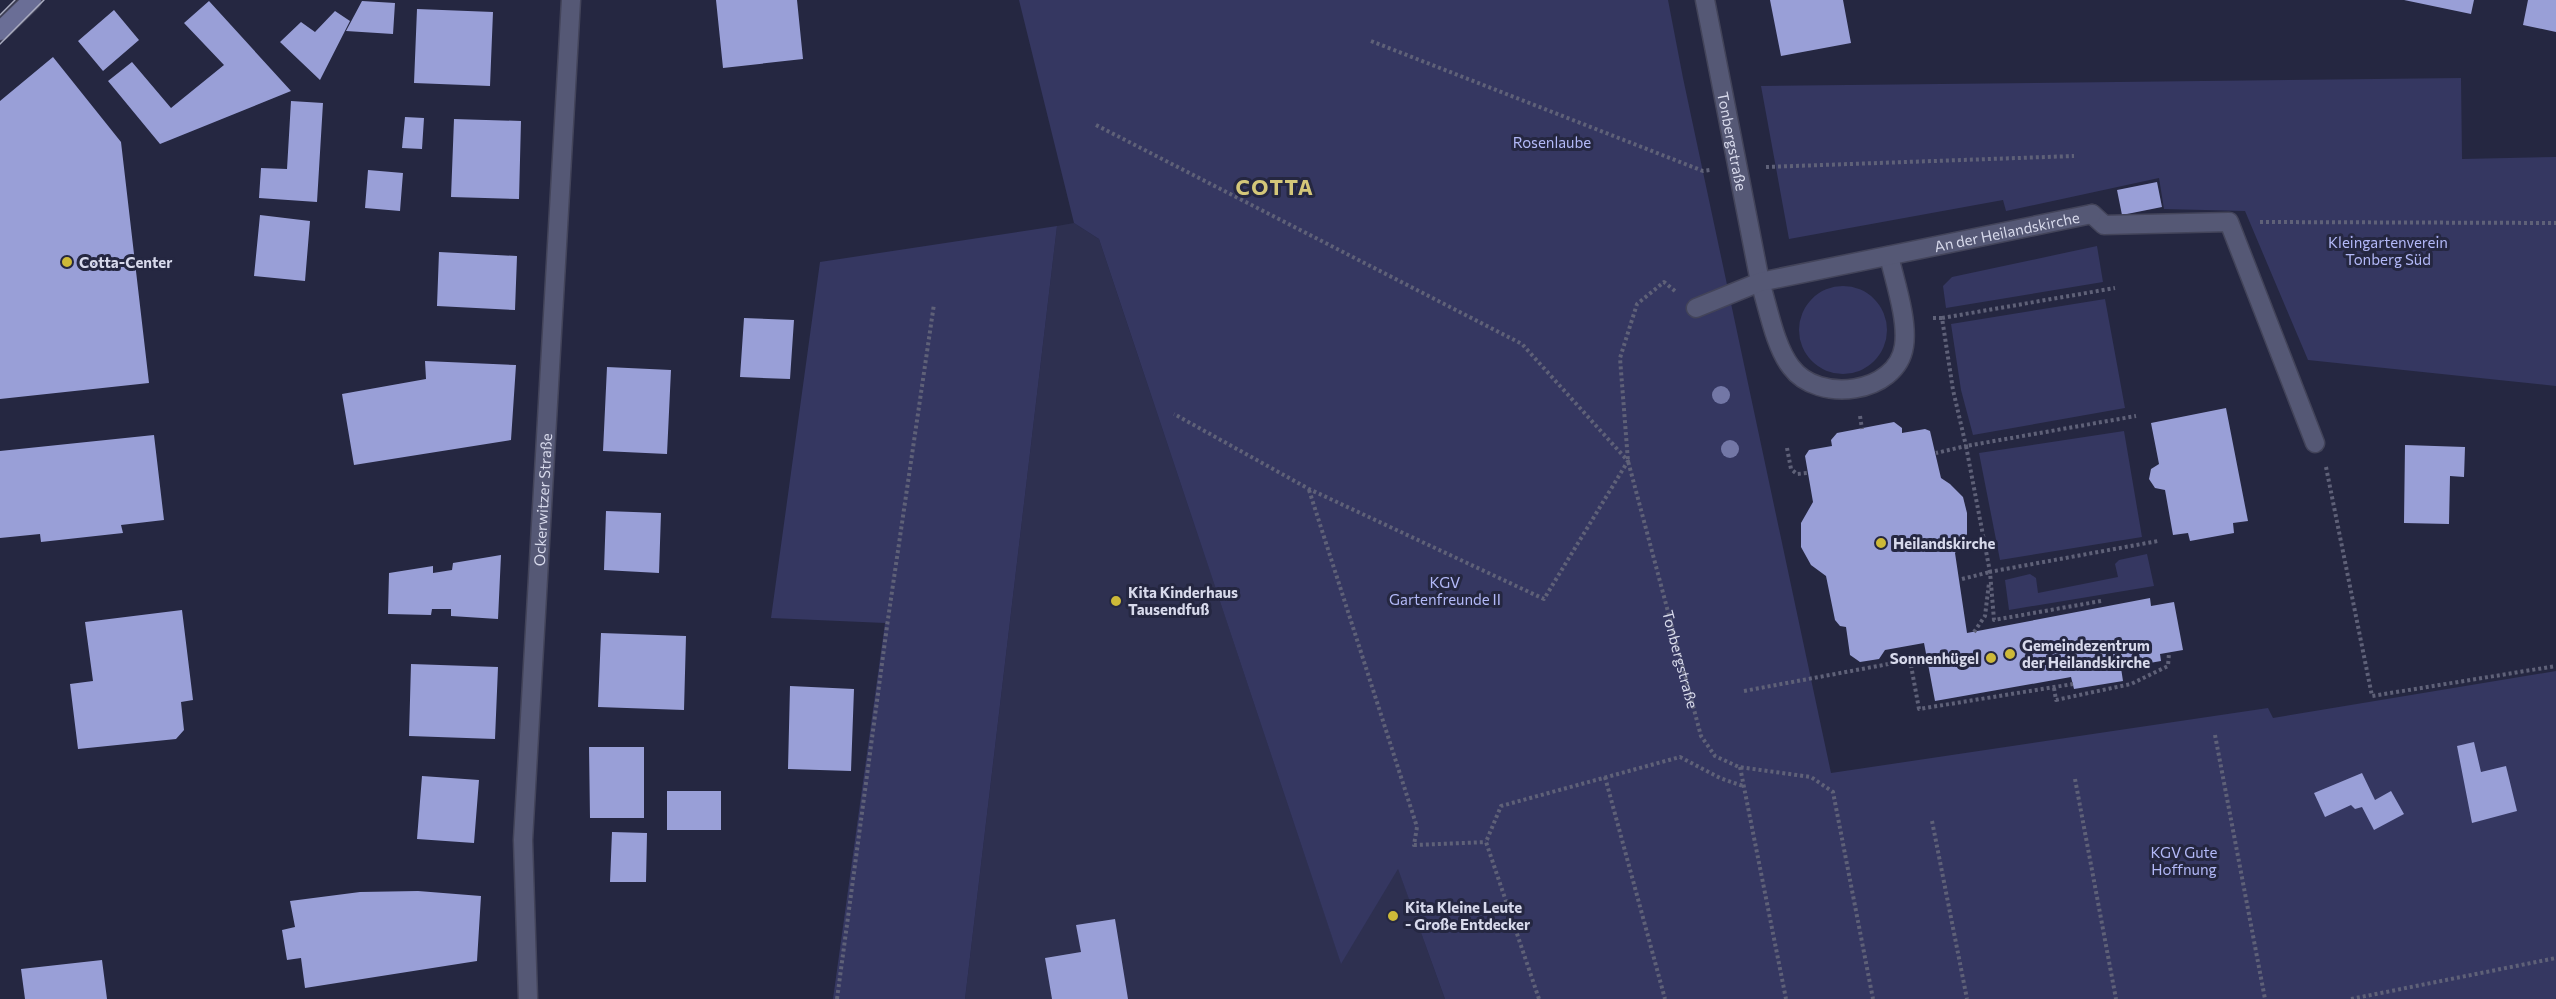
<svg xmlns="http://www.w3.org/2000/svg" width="2556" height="999" font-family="Commissioner,sans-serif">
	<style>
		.built { fill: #2e3050 }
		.green { fill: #353761 }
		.building { fill: #999fd7 }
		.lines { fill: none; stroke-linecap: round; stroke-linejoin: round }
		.lane-casing { stroke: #43445a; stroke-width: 21 }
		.street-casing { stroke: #43445a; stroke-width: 21 }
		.secondary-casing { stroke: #43445a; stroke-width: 21 }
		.path { stroke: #5f6178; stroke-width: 4; stroke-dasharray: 3 3; stroke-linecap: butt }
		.lane { stroke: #555875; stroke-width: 18 }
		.street { stroke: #555875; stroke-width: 18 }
		.secondary { stroke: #6a6e96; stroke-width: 18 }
		.tram { stroke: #abadc1; stroke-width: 1.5 }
		.tree { fill: #7377a6 }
		.poi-dot { fill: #cdb938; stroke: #252741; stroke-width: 2 }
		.labels { text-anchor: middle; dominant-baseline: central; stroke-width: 6; stroke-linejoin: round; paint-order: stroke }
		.street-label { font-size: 15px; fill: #d7d9eb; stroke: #252741 }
		.park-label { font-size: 15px; fill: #b3b9f8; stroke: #252741 }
		.poi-label { font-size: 15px; font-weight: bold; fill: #d7d9eb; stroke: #252741; text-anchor: start }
		.district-label { font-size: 21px; font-weight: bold; letter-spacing: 1.5px; fill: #d4c779; stroke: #252741 }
	</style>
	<rect width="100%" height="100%" fill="#252741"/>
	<path class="built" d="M1074 223 1099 239 1341 963 1398 868 1445 999H965L1057 226Z"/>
	<path class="green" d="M1019 0H1668L1683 78 1831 773 2268 708 2273 718 2556 671V999H1445L1398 869 1341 964 1099 239 1074 223Z
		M2461 78 2462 159 2556 157V386L2308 360 2245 211 2164 209 2159 178 2006 211 2003 200 1789 239 1761 86Z
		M1057 226 965 999H833L885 623 771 618 820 262Z
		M2097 246 2103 282 1946 308 1943 286 1952 277Z
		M1799 330a44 44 0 1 1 88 0a44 44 0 1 1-88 0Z
		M2105 299 2125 408 1973 435 1961 390 1951 324Z
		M2124 431 2142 537 2000 560 1979 453Z
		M2147 554 2154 586 2009 610 2005 580 2030 574 2036 578 2038 593 2118 577 2115 564 2119 560Z"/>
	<path class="building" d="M716 0H797L803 59 723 68Z
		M1770 0H1843L1851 43 1781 56Z
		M2404 0H2474L2471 14Z
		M2528 0H2556V32L2523 25Z
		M209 1 291 91 160 144 108 81 132 62 171 108 224 65 184 23Z
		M362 1 395 3 393 34 346 31Z
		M417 9 493 12 490 86 414 83Z
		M114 10 139 40 103 71 78 41Z
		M335 11 350 21 320 80 280 42 301 22 315 32Z
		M53 57 121 142 149 383 0 399V101Z
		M291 101 323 103 317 202 259 198 261 168 287 169Z
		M405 117 424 118 422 149 402 148Z
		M454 119 521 121 519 199 451 197Z
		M368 170 403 173 400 211 365 208Z
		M2157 182 2162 207 2122 215 2117 190Z
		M260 215 310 221 305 281 254 276Z
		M439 252 517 256 515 310 437 306Z
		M744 318 794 320 790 379 740 377Z
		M425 361 516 365 511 440 354 465 342 394 426 379Z
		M607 367 671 370 667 454 603 451Z
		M2226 408 2248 521 2233 523 2234 533 2190 541 2188 533 2173 535 2165 490 2155 488 2149 479 2151 469 2159 464 2151 423Z
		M1894 422 1902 428V433L1925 429 1930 431 1941 478 1950 484 1963 497 1967 513V534L1955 553 1967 633 2150 598 2151 606 2174 602 2183 650 2160 654 2161 661 2121 668 2123 681 2074 689 2071 677 1935 701 1924 643 1885 650 1879 659 1860 662 1850 655 1846 627 1840 626 1835 620 1826 576 1811 565 1801 547V523L1813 502 1805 456 1809 450 1832 446 1831 440 1837 433Z
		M154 435 164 520 121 525 123 533 41 542 40 534 0 538V451Z
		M2405 445 2465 447 2464 477 2450 476 2449 524 2404 523Z
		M606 511 661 513 659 573 604 570Z
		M501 555 498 619 451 616V609H432L431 615 388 614 389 573 433 566V573L452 570 453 563Z
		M182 610 193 700 181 702 184 730 176 739 78 749 70 684 93 681 85 622Z
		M601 633 686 636 684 710 598 707Z
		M411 664 498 667 495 739 409 736Z
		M790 686 854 689 851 771 788 769Z
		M2474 742 2481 772 2506 766 2517 811 2472 823 2457 746Z
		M589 747H644V818H590Z
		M2362 773 2375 800 2391 791 2404 814 2374 830 2362 807 2355 809 2351 805 2325 817 2314 793Z
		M422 776 479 780 474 843 417 839Z
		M667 791H721V830H667Z
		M612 832 647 833 646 882H610Z
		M418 891 481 896 477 961 305 988 301 958 287 960 282 930 295 927 290 901 360 892Z
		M1115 919 1128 999H1052L1045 958 1081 952 1076 925Z
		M102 960 107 999H25L21 969Z"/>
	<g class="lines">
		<defs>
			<path id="lane" d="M2092 214 2104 225 2229 222 2315 443
				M1760 282C1768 307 1775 347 1791 367 1818 404 1897 394 1904 346 1908 320 1895 282 1889 256"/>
			<g id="street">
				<path id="s2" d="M1705 0 1760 282"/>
				<path id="s3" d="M1696 308 1760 282 2092 214"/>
				<path id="s4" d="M528 999 523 840 571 0"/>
			</g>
			<path id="secondary" d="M0 31 32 0"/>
		</defs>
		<use href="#lane" class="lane-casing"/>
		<use href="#street" class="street-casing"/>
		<use href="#secondary" class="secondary-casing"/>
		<g class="path">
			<path d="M1371 41 1703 171 1710 170"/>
			<path d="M1096 125 1522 344 1628 461 1544 599 1309 489 1174 414"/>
			<path d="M1766 167 2074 156"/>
			<path d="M2260 222 2556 223"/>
			<path id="s1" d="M1675 291 1664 282 1637 304 1620 358 1628 461 1701 736 1715 756 1739 767 1811 777 1833 792 1873 999"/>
			<path d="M1933 318H1942L1953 390 1966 446 1936 453"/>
			<path d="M1942 318 2115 288"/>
			<path d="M1860 416 1862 429"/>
			<path d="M1787 448 1791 469 1797 474 1807 473"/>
			<path d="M2326 467 2372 696 2556 666"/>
			<path d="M1309 490 1417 827 1414 845 1486 842"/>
			<path d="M1989 572 2158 541"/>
			<path d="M1962 579 1990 572"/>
			<path d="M2101 601 1994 620 1990 572 1966 446 2136 416"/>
			<path d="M1974 632 1985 616 1989 583"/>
			<path d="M1910 660 1927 656"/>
			<path d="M2054 688 2056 700 2131 684 2168 666 2169 653"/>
			<path d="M1744 691 1910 660 1919 709 2073 684"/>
			<path d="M2215 735 2265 999"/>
			<path d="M1740 767 1786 999"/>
			<path d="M1605 777 1665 999"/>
			<path d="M2075 779 2116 999"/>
			<path d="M1932 821 1967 999"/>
			<path d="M837 999 888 619 934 304"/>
			<path d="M1539 999 1486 842 1501 806 1680 757 1720 778 1743 786"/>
			<path d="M2351 999 2556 958"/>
		</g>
		<use href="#lane" class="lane"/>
		<use href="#street" class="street"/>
		<use href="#secondary" class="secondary"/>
		<path class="tram" d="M0 15 15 0
			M0 44 44 0"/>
	</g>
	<g class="tree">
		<circle cx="1721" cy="395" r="9"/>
		<circle cx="1730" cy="449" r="9"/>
	</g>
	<g class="poi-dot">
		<circle cx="67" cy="262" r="6"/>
		<circle cx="1881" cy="543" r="6"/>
		<circle cx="1116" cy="601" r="6"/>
		<circle cx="2010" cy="654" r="6"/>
		<circle cx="1991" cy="658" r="6"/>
		<circle cx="1393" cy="916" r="6"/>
	</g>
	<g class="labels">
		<g class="street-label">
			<text stroke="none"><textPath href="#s2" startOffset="144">Tonbergstraße</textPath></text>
			<text stroke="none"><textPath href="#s3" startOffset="321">An der Heilandskirche</textPath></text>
			<text stroke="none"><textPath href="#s4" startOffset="500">Ockerwitzer Straße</textPath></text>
			<text stroke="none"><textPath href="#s1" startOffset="414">Tonbergstraße</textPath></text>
		</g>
		<g class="park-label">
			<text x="1552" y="142">Rosenlaube</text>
			<text x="2388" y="242">Kleingartenverein<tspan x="2388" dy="17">Tonberg Süd</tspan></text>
			<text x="1445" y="582">KGV<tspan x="1445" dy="17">Gartenfreunde II</tspan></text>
			<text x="2184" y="852">KGV Gute<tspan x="2184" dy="17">Hoffnung</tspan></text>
		</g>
		<g class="poi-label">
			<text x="79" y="262">Cotta-Center</text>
			<text x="1893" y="543">Heilandskirche</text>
			<text x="1128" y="592">Kita Kinderhaus<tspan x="1128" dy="17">Tausendfuß</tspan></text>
			<text x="2022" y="645">Gemeindezentrum<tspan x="2022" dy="17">der Heilandskirche</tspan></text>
			<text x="1979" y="658" text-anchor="end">Sonnenhügel</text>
			<text x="1405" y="907">Kita Kleine Leute<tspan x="1405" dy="17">- Große Entdecker</tspan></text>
		</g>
		<g class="district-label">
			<text x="1275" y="186">COTTA</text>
		</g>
	</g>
</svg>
